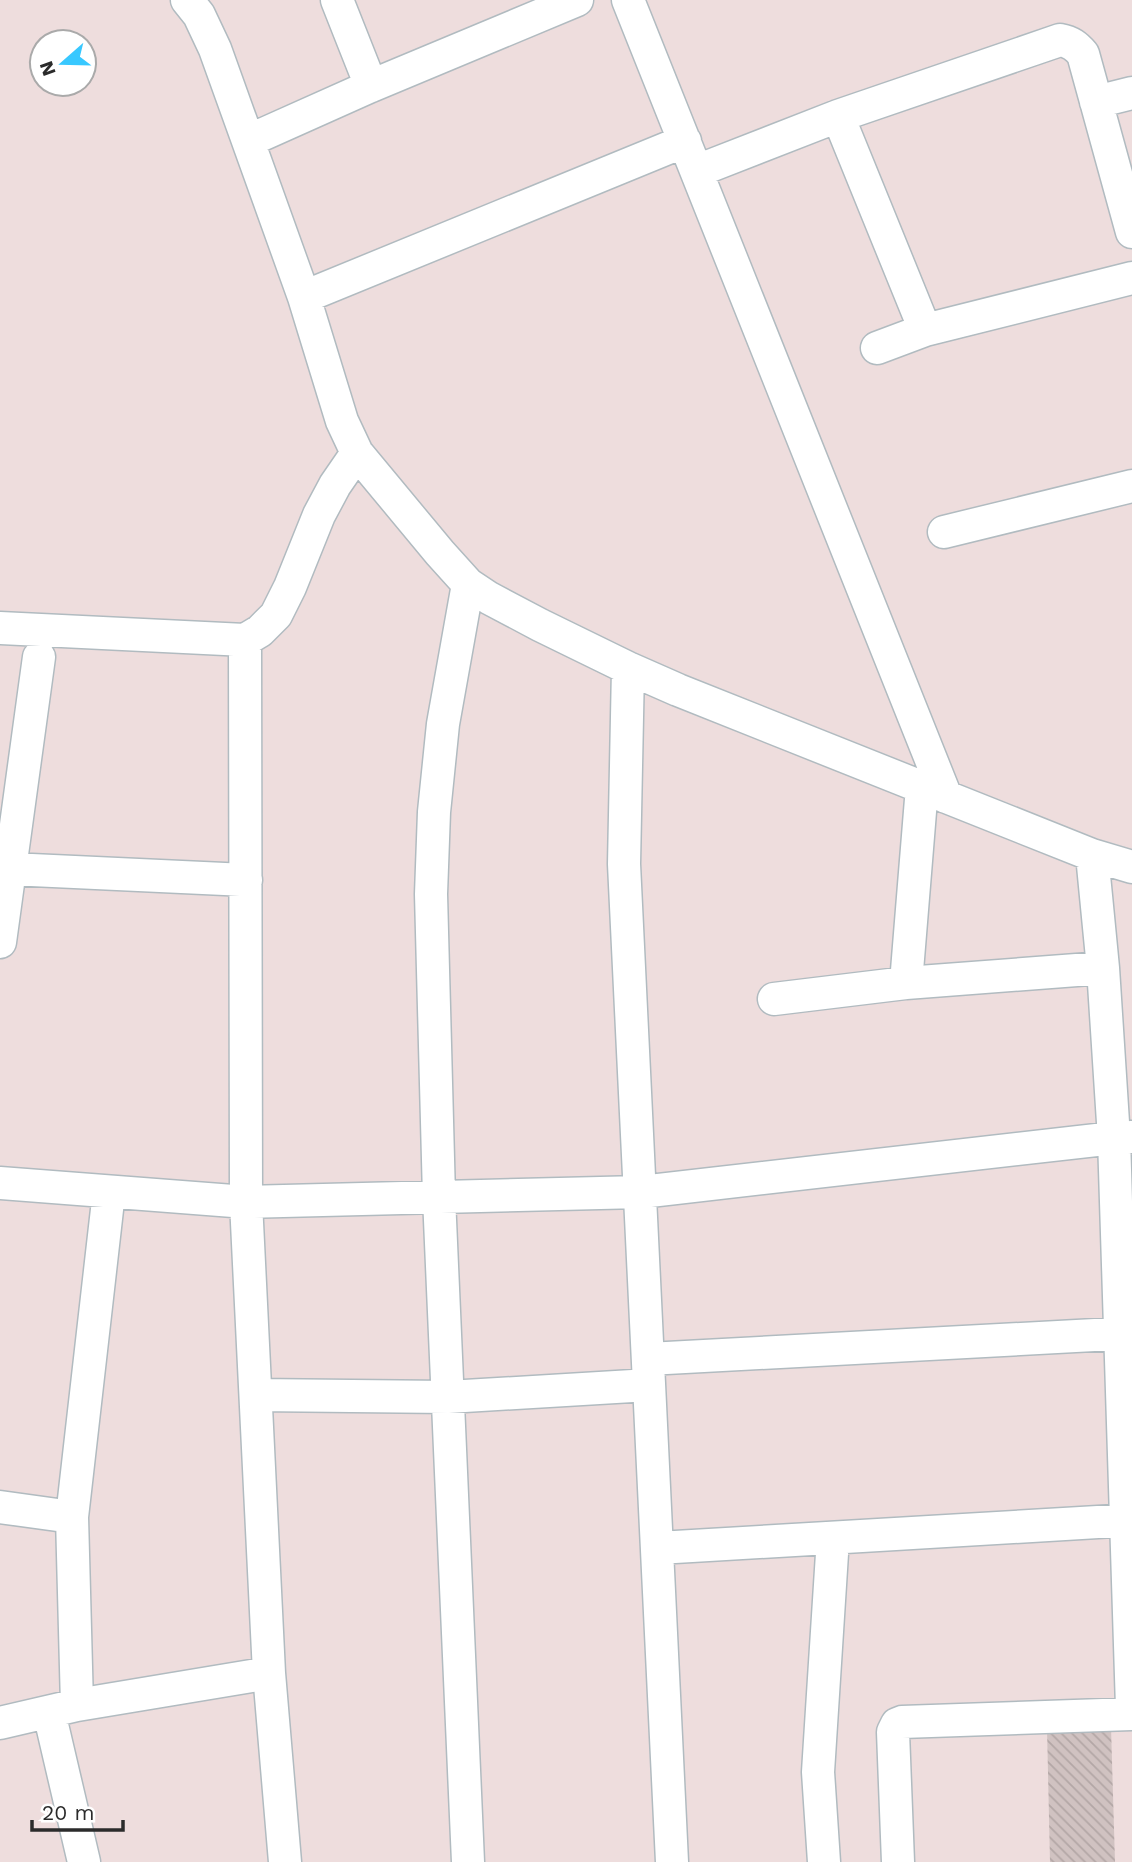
<svg xmlns="http://www.w3.org/2000/svg" width="1132" height="1862" font-family="'Work Sans',sans-serif">
	<style>
		.building { fill: url(#building-back-hatch) }
		.lines { fill: none; stroke-linecap: round; stroke-linejoin: round }
		.street-casing { stroke: #b1bbc0; stroke-width: 35 }
		.street { stroke: #fff; stroke-width: 32 }
	</style>
	<defs>
		<pattern id="building-back-hatch" width="6" height="6" patternUnits="userSpaceOnUse" patternTransform="scale(1.75)"><rect width="6" height="6" fill="#d0c2c1"/><path d="M-1 5l2 2M0 0l6 6M5-1l2 2" fill="none" stroke="#b3a7a6"/></pattern>
	</defs>
	<rect width="100%" height="100%" fill="#edd"/>
	<path class="building" d="M1111 1727 1115 1862H1050L1047 1728Z"/>
	<g class="lines">
		<defs>
			<path id="street" d="M187 0 199 15 215 49 304 297 342 421 357 453 440 553 468 584 489 598 540 625 628 668 678 690 1092 855 1132 867
				M337 0 371 86
				M628 0 946 797
				M1096 102 1132 93
				M838 116 925 330
				M248 141 371 86 577 0
				M697 171 838 116 1060 40C1071 42 1076 46 1083 54L1132 232
				M304 297 685 141
				M877 348 925 330 1132 278
				M944 532 1132 486
				M468 584 443 724 434 812 431 894 439 1197 468 1862
				M0 628 245 640 260 631 276 615 290 587 319 515 335 485 357 453
				M245 640 246 1202 269 1673 285 1862
				M628 668 624 864 672 1862
				M1092 855 1103 968 1114 1138 1132 1708
				M10 869 246 880
				M0 942 39 657
				M906 983 922 787
				M774 999 906 983 1103 968
				M0 1183 246 1202 641 1192 1114 1138 1132 1137
				M648 1359 1132 1333
				M256 1395 448 1397 649 1385
				M0 1507 72 1517
				M658 1548 1132 1520
				M77 1705 72 1517 109 1192
				M49 1712 84 1862
				M0 1723 77 1705 269 1673
				M824 1862 818 1772 833 1538
				M898 1862 893 1732 897 1724 902 1722 1132 1714"/>
		</defs>
		<use href="#street" class="street-casing"/>
		<use href="#street" class="street"/>
	</g>
	<g transform="translate(63 63) rotate(250)"><circle r="33" fill="#ffffff" stroke="#aaaaaa" stroke-width="2"/>
	<path d="M0-5L12 26L0 18L-12 26Z" fill="#38c8ff"/>
	<text y="-10" font-size="19" font-weight="bold" text-anchor="middle" fill="#2b2b2b">N</text>
	</g>
	<path d="M32 1820v10h91v-10" fill="none" stroke="#2b2b2b" stroke-width="3.5"/>
	<text x="42" y="1820" font-size="21" fill="#2b2b2b" stroke="#ffffff" stroke-width="5" paint-order="stroke">20 m</text>
</svg>
